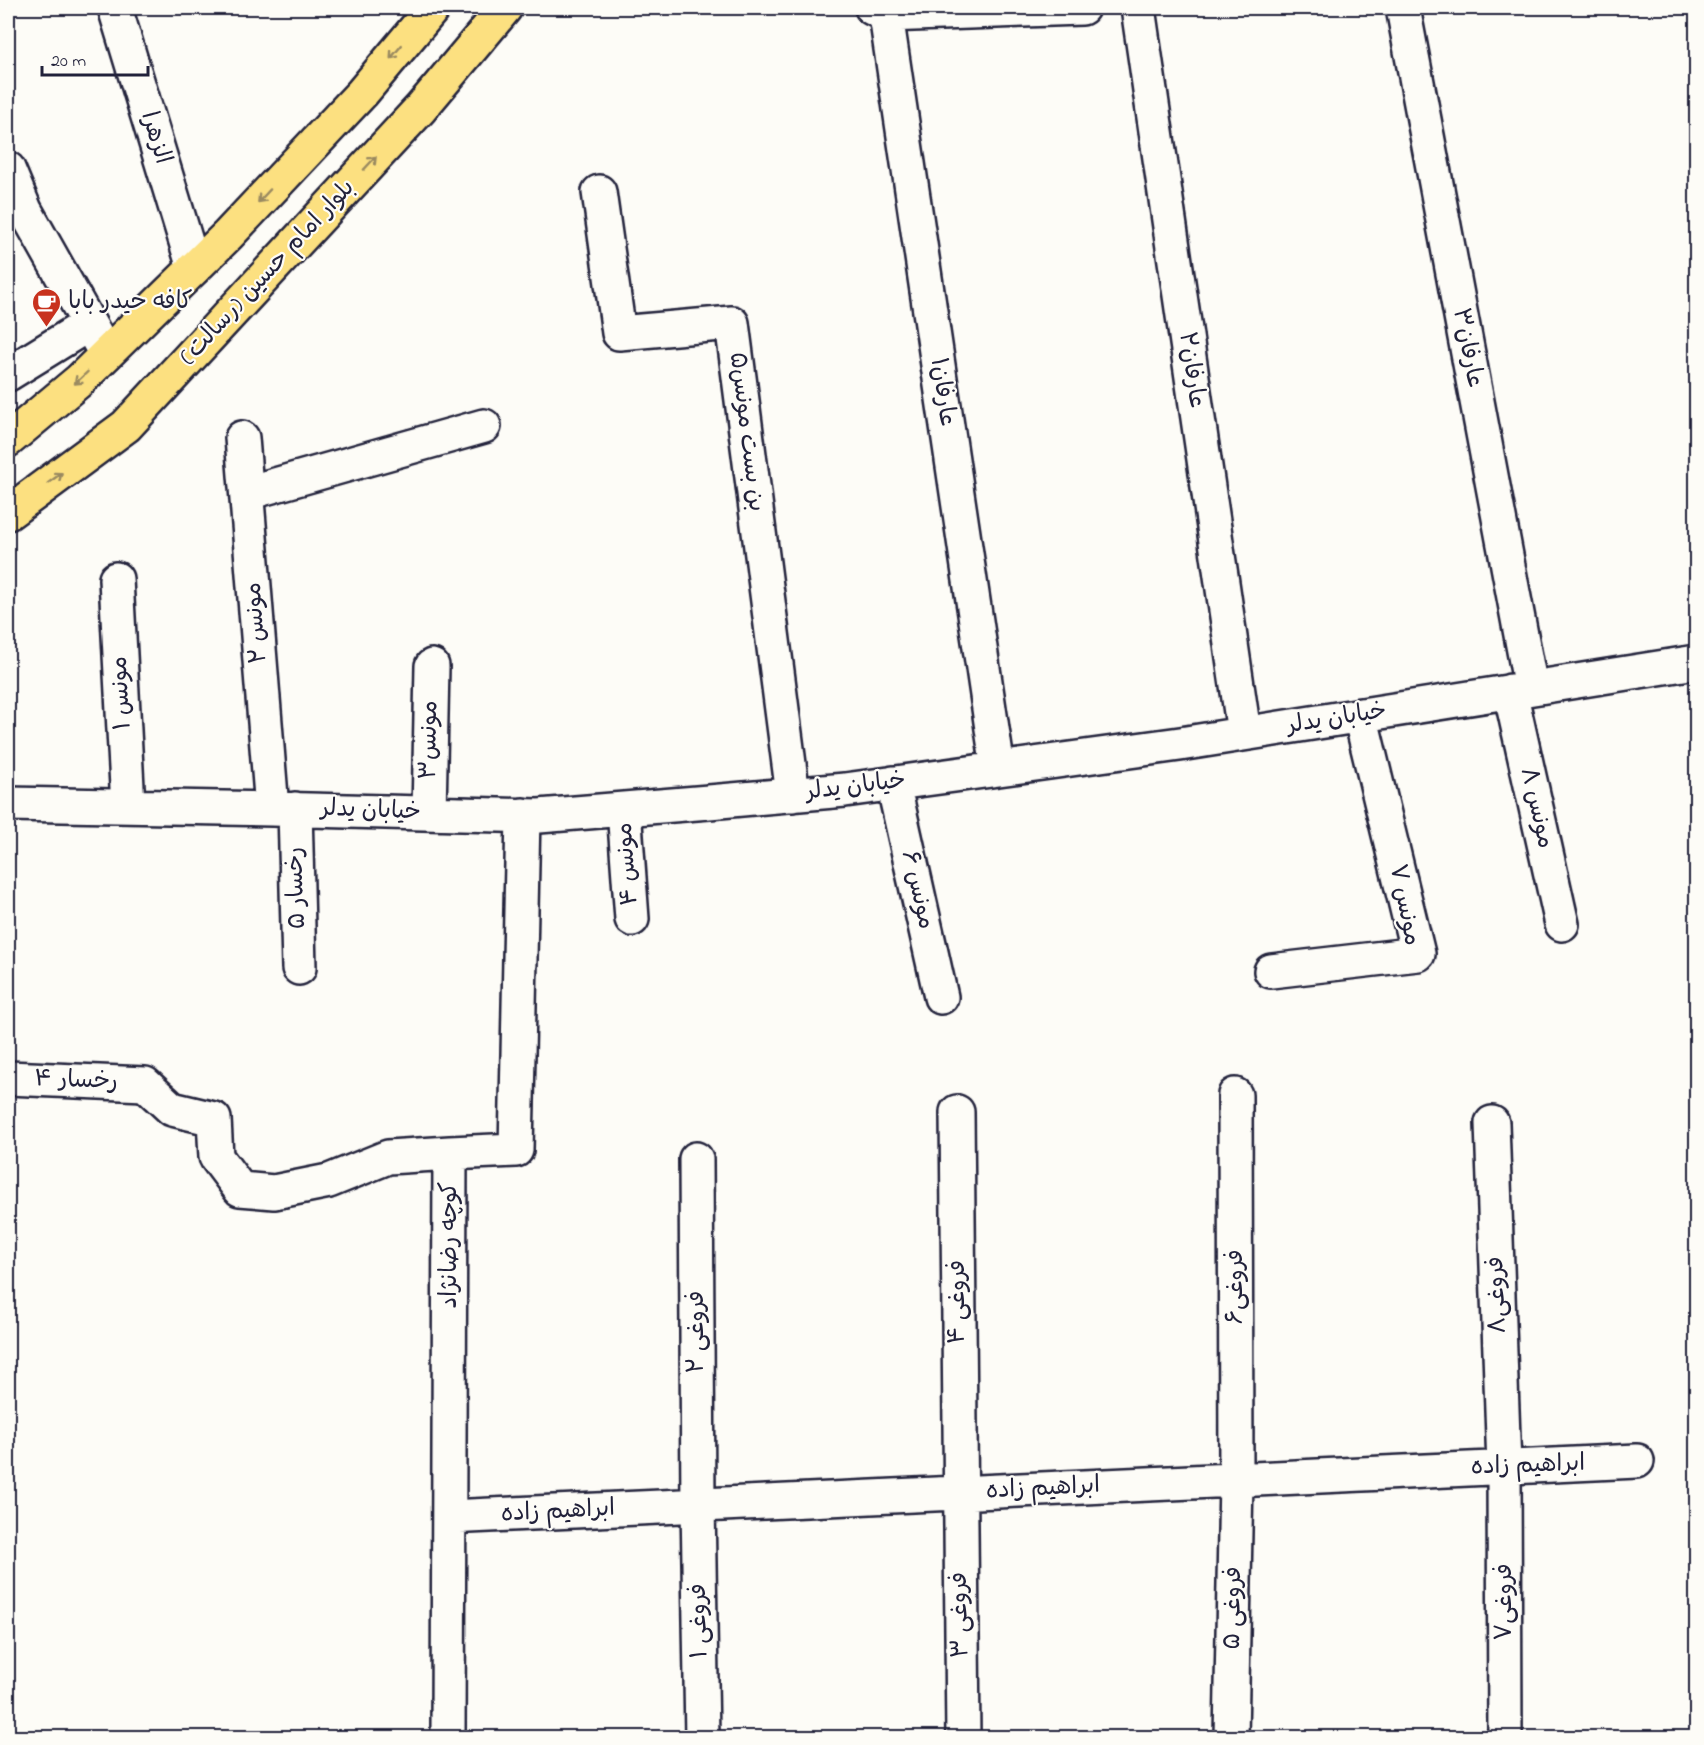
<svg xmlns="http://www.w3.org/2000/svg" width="1704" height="1745" font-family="'Indie Flower','Playpen Sans Arabic',sans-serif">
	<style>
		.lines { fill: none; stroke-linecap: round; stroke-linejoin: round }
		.minor-casing { stroke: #22223b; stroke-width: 38 }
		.major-casing { stroke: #22223b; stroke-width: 38 }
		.minor { stroke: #fdfcf7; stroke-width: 33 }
		.major { stroke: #fce080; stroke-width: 33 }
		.oneway { stroke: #9a8a61 }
		.labels { text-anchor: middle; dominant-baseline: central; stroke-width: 4.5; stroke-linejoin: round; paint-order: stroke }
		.street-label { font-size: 24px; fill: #22223b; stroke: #fdfcf7 }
		.poi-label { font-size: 24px; fill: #22223b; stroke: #fdfcf7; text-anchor: start }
	</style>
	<rect width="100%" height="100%" fill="#fdfcf7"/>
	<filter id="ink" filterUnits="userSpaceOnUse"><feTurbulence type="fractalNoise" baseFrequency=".0167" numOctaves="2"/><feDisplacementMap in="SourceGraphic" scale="12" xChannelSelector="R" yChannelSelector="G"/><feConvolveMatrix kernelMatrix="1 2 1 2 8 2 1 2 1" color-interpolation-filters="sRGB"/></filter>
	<g filter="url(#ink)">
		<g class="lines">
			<defs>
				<path id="minor" d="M115 8 194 268
					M872 8 886 15 1082 8
					M883 8 886 15 998 769
					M1138 8 1244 733
					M1403 8 1531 688
					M8 169 25 210 106 354
					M599 192 619 333 732 323 793 795
					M8 374 89 324
					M242 438 272 809
					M247 493 484 426
					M116 579 128 806
					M1510 691 1562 924
					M893 783 941 997
					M8 804 272 809 539 816 709 802 845 790 1180 744 1696 662
					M295 809 299 968
					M624 809 632 919
					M429 813 432 666
					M1271 971 1418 954 1360 715
					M8 1078 145 1084 172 1109 214 1119 216 1157 240 1189 274 1192 329 1181 388 1157 450 1153
					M957 1112 963 1738
					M1492 1123 1504 1467 1505 1738
					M696 1159 698 1505 702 1738
					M449 1517 1637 1461
					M448 1738 450 1153 516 1150 523 815
					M1231 1738 1236 1479 1235 1095"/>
				<path id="major" d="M8 440 80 380 228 235 362 93 433 8
					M8 513 126 426 421 108 505 8"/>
			</defs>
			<use href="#minor" class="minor-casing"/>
			<use href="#major" class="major-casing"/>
			<use href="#minor" class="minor"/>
			<use href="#major" class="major"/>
		</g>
		<defs><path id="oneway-shaft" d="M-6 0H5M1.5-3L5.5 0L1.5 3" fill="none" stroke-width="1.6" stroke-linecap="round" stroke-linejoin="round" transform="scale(1.5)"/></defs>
		<g class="oneway">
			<use href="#oneway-shaft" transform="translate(396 52) rotate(130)"/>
			<use href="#oneway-shaft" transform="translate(370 163) rotate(-47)"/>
			<use href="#oneway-shaft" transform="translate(264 196) rotate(133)"/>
			<use href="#oneway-shaft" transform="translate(81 378) rotate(137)"/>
			<use href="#oneway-shaft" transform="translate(55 478) rotate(-36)"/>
		</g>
	</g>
	<defs>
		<symbol id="cafe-pin" viewBox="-11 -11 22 30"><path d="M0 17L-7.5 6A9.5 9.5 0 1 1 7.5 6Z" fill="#c8321e" stroke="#fdfcf7"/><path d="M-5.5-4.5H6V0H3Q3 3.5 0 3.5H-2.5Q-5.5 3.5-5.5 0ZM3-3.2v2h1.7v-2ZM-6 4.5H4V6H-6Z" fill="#fff"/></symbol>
	</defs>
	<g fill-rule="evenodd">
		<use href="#cafe-pin" x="30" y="286" width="33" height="45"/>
	</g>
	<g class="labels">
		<g class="street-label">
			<text transform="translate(155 138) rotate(73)">الزهرا</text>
			<text transform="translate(268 273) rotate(-47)">بلوار امام حسین (رسالت)</text>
			<text transform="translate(1467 348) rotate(79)">عارفان۳</text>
			<text transform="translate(1191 370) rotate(82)">عارفان۲</text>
			<text transform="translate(942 392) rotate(82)">عارفان۱</text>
			<text transform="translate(746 432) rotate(83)">بن بست مونس۵</text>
			<text transform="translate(257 623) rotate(-94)">مونس ۲</text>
			<text transform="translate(122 693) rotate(-93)">مونس ۱</text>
			<text transform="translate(1337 719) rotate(-9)">خیابان یدلر</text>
			<text transform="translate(430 740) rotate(-89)">مونس۳</text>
			<text transform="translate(856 787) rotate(-7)">خیابان یدلر</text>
			<text transform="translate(1536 808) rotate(77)">مونس ۸</text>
			<text transform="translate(371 811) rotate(2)">خیابان یدلر</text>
			<text transform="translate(628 864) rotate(-94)">مونس ۴</text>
			<text transform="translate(297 888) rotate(-92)">رخسار ۵</text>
			<text transform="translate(917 890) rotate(77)">مونس ۶</text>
			<text transform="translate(1404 905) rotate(79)">مونس ۷</text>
			<text transform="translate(76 1081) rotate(2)">رخسار ۴</text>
			<text transform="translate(450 1245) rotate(-90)">کوچه رضانژاد</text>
			<text transform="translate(1236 1287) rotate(-90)">فروغی۶</text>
			<text transform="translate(1498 1295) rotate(-92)">فروغی۸</text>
			<text transform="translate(958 1302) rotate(-90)">فروغی ۴</text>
			<text transform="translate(697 1332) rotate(-90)">فروغی ۲</text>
			<text transform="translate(1528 1466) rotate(-2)">ابراهیم زاده</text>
			<text transform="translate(1043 1489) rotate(-3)">ابراهیم زاده</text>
			<text transform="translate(558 1512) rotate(-3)">ابراهیم زاده</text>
			<text transform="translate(1505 1602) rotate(-90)">فروغی۷</text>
			<text transform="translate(1234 1608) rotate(-89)">فروغی ۵</text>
			<text transform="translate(961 1615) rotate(-91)">فروغی ۳</text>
			<text transform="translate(700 1621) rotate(-91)">فروغی ۱</text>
		</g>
		<g class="poi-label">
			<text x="68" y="302">کافه حیدر بابا</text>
		</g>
	</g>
	<rect width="1704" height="1745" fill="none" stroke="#fdfcf7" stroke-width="30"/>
	<rect x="15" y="15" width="1674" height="1715" fill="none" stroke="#22223b" stroke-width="2" filter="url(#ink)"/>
	<path d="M42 66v9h106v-9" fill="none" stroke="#22223b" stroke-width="3"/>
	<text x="51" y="66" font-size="18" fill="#22223b" stroke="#fdfcf7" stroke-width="4.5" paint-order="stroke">20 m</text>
</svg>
